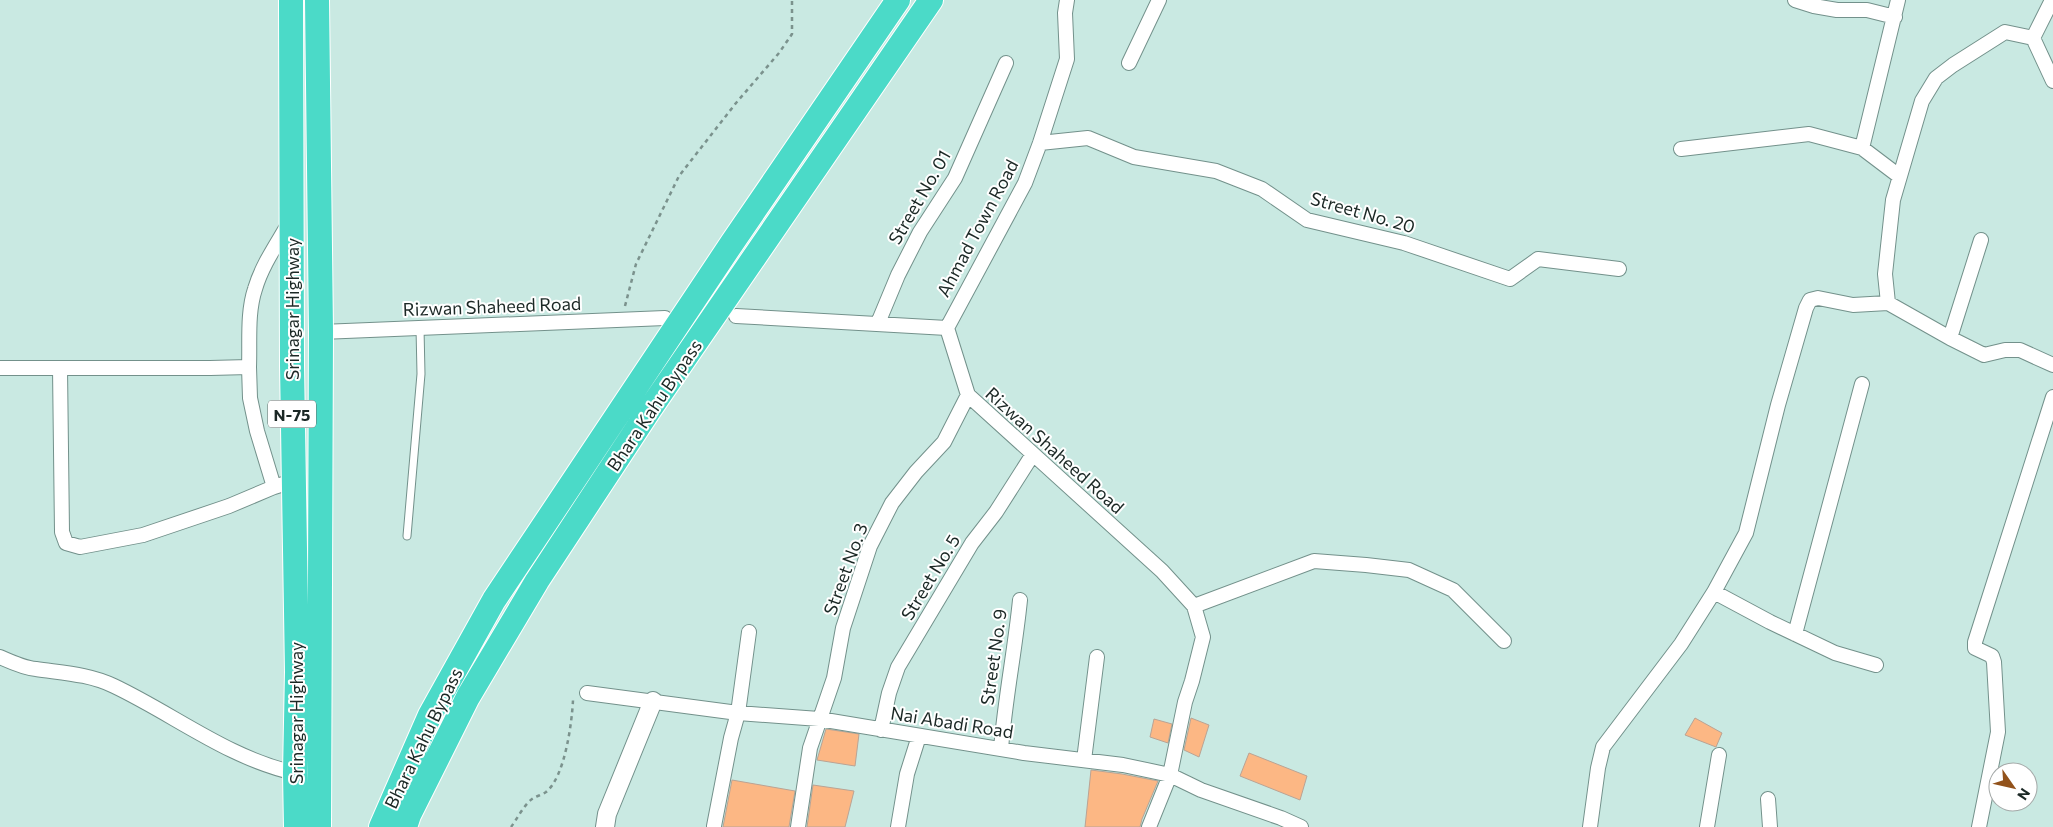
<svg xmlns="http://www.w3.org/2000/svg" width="2053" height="827" font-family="Commissioner,sans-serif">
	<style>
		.building { fill: #fcb784; stroke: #baa394 }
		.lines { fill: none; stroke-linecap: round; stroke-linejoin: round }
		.service-casing { stroke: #73918b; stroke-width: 9 }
		.minor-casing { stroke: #73918b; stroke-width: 16 }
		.tertiary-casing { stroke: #73918b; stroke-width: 20 }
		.trunk-casing { stroke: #fff; stroke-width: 26 }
		.path { stroke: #7b928d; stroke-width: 2.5; stroke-dasharray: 4 4; stroke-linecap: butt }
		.service { stroke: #fff; stroke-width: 7 }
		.minor { stroke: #fff; stroke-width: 14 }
		.tertiary { stroke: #fff; stroke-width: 18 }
		.trunk { stroke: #4bdac8; stroke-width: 24 }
		.labels { text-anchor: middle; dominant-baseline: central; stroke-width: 4; stroke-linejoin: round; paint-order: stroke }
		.shield { fill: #fff; stroke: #5f6866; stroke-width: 1 }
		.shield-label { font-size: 16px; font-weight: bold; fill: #1b2825 }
		.street-label { font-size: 18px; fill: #1b2825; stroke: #fff }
	</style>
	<rect width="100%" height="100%" fill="#c9e9e2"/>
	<path class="building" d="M1191 718 1209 725 1199 757 1184 750Z
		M1695 718 1722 733 1716 747 1685 735Z
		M1154 719 1172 724 1168 743 1150 737Z
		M826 729 859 734 855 766 817 760Z
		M1249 753 1307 776 1300 800 1240 776Z
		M1091 770 1122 774 1158 781 1142 819 1140 827H1085Z
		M732 780 795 791 789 827H723Z
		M813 785 854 791 845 827H807Z"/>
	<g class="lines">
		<defs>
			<path id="service" d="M407 536 421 374 420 328"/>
			<path id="minor" d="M1795 0 1814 6 1837 10H1867L1895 17
				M2033 38 2053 81
				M2033 38 2052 0
				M1129 63 1159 0
				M1040 143 1088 138 1134 157 1216 171 1262 189 1307 220 1404 243 1510 279 1538 259 1619 269
				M1862 148 1898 0
				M1681 149 1809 134 1862 148 1899 176
				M1888 303 1885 274 1893 200 1922 101 1936 78 1953 65 2005 32 2033 38
				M736 316 947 328 968 395 1162 571 1194 606 1203 637 1192 681 1185 702 1170 775 1149 827
				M878 323 898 275 920 232 955 178 1006 63
				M947 328 1025 183 1040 143 1067 59 1065 13 1067 0
				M321 332 665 318
				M1950 338 1981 240
				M249 367 250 398 257 431 274 487
				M0 368H210L249 367C250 341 247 313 255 289 262 265 277 244 289 223
				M60 368 62 532 66 543 80 547 143 535 229 506 274 487 293 481
				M1714 592 1770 622 1835 653 1876 665
				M1194 606 1314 561 1366 565 1409 570 1453 590 1504 641
				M1795 634 1862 384
				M0 657C11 662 24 668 36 669 63 673 89 674 114 686 175 715 228 758 295 773
				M587 693 738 713 819 719 1024 753 1123 765 1170 775 1201 790 1281 818 1301 827
				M881 730 889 693 898 667 972 543 996 512 1033 454
				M1001 749C1005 699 1015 650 1020 600
				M1084 760 1097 657
				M1768 799 1770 827
				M714 826 731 738 738 713 749 632
				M798 827 810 748 834 678 843 628 870 546 892 503 916 472 944 442 968 395
				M898 827 907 774 919 736
				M1590 827 1598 768 1603 747 1681 644 1714 592 1746 533 1778 405 1806 308 1810 300 1818 298 1853 305 1888 303 1950 338 1984 355 2005 350H2020L2053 365
				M1707 827 1719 755
				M1979 827 1998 732 1994 662 1992 656 1975 648V642L2053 397"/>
			<path id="tertiary" d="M605 827 607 814 653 701"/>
			<path id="trunk" d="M291 0 292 365 297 672 295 773 296 827
				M317 0 321 332 319 827
				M381 827 430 715 494 600 732 243 898 0
				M405 827 409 815 468 697 537 581 650 409 931 0"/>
		</defs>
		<use href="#service" class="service-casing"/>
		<use href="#minor" class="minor-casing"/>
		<use href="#tertiary" class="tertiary-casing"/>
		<use href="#trunk" class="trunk-casing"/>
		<path class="path" d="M625 306 636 264 679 176 736 103 779 53 792 34V0
			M511 827C517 819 524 805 532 799 536 796 542 795 546 792 565 777 572 722 573 700L575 699"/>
		<use href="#service" class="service"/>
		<use href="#minor" class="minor"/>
		<use href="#tertiary" class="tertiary"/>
		<use href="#trunk" class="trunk"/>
	</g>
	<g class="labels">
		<rect class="shield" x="268" y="400.5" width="48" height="27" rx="4"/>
		<g class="shield-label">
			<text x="292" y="414">N-75</text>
		</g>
		<g class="street-label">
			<text transform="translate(919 197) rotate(-60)">Street No. 01</text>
			<text transform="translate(1363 212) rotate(16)">Street No. 20</text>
			<text transform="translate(977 228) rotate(-62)">Ahmad Town Road</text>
			<text transform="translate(492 306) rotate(-2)">Rizwan Shaheed Road</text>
			<text transform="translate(292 309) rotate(-90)">Srinagar Highway</text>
			<text transform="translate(654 405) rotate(-56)">Bhara Kahu Bypass</text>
			<text transform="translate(1055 450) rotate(42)">Rizwan Shaheed Road</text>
			<text transform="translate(845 569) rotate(-70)">Street No. 3</text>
			<text transform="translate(930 577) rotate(-59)">Street No. 5</text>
			<text transform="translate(993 657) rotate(-82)">Street No. 9</text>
			<text transform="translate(296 713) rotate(-90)">Srinagar Highway</text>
			<text transform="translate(952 722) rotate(9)">Nai Abadi Road</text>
			<text transform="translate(423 738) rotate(-64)">Bhara Kahu Bypass</text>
		</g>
	</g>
	<g transform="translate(2013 787) rotate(124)"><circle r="24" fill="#ffffff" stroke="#a4a9a8"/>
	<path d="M0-4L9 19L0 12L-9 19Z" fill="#92521b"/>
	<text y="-8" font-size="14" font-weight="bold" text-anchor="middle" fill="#1b2825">N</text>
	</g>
</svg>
